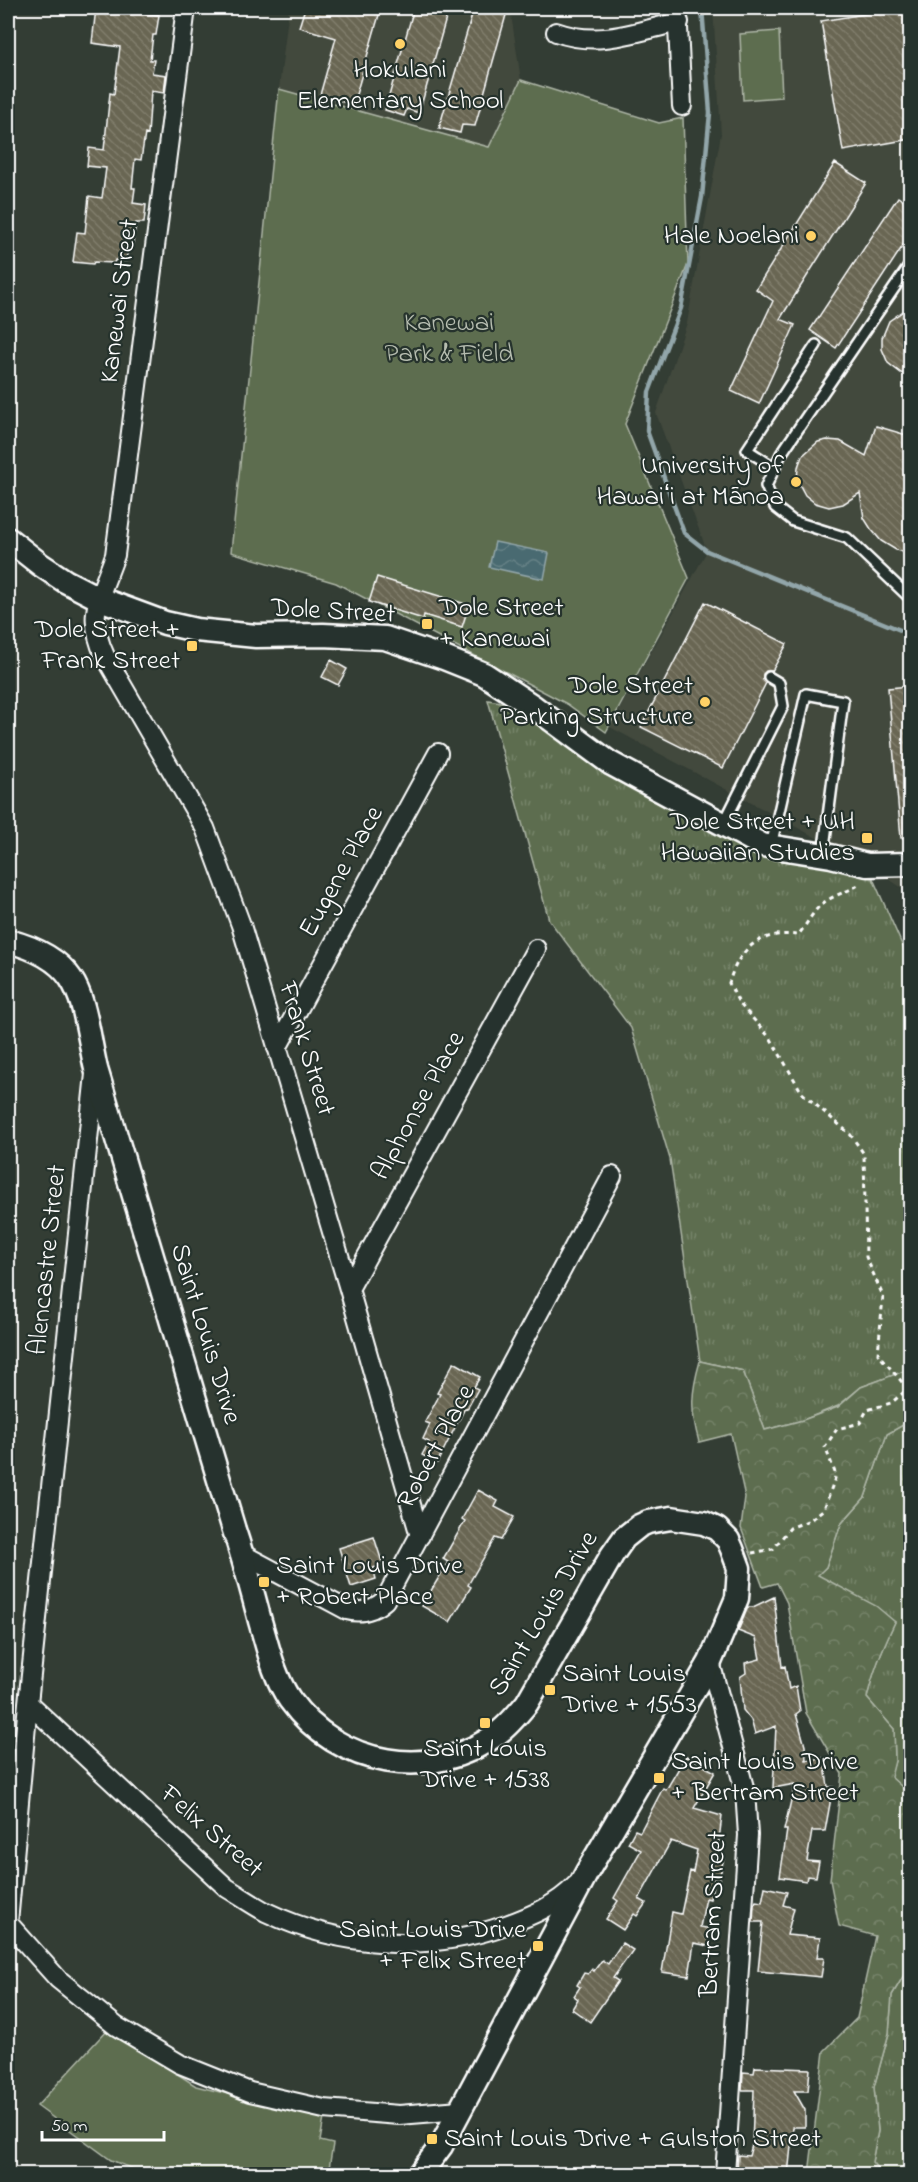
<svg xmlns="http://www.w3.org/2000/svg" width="918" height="2182" font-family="'Indie Flower',sans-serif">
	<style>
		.built { fill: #43493d }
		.grass { fill: url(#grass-tufts); stroke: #aeb6a7; stroke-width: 1.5 }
		.forest { fill: url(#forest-crowns); stroke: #aeb6a7; stroke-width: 1.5 }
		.park { fill: #5d6d4f; stroke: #aeb6a7; stroke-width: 1.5 }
		.water { fill: url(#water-waves); stroke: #92a6aa; stroke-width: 1.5 }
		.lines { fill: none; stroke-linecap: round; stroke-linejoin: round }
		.stream { stroke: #92a6aa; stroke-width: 4.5 }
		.building { fill: url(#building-back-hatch); stroke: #fff; stroke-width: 1.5 }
		.service-casing { stroke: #fff; stroke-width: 14 }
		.minor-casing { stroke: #fff; stroke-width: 22 }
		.tertiary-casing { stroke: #fff; stroke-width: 27 }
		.path { stroke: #fff; stroke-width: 3; stroke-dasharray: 4.5 4.5; stroke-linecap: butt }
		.service { stroke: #26332d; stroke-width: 9 }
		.minor { stroke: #26332d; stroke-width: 18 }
		.tertiary { stroke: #26332d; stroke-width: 22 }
		.poi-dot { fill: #ffd166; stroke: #26332d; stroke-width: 2 }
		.labels { text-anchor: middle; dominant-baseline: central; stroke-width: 4.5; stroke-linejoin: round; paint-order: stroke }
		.poi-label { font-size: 27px; fill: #fff; stroke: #26332d; text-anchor: end }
		.street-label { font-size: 27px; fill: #fff; stroke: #26332d }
		.park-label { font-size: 27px; fill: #b6bdb0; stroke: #26332d }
	</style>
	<defs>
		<pattern id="grass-tufts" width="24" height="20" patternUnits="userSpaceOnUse" patternTransform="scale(1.5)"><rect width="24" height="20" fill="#5d6d4f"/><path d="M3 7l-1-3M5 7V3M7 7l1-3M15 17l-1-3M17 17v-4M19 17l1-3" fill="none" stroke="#758369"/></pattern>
		<pattern id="forest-crowns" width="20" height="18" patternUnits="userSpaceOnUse" patternTransform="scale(1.5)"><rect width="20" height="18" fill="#5d6d4f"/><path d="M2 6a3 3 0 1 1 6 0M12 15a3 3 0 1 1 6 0" fill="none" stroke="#758369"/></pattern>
		<pattern id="water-waves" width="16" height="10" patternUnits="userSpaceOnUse" patternTransform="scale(1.5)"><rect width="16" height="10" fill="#4a6b71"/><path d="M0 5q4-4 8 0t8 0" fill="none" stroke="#658186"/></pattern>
		<pattern id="building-back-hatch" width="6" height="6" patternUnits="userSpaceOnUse" patternTransform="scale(1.5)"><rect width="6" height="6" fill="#696652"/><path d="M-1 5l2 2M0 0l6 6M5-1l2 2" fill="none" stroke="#807d6c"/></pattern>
	</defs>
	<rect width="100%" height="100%" fill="#333d34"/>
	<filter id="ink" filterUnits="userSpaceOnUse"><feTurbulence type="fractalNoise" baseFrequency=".0167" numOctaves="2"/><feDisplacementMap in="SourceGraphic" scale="12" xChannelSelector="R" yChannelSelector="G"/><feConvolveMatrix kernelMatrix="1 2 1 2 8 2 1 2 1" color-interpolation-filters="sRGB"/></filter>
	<g filter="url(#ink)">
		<path class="built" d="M289 8H510L521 80 489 147 279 89Z
			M713 8H910V908L904 889 867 865 610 727 707 551 656 413 687 323 721 134Z"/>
		<path class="grass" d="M488 700 534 707 762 845 867 865 910 963V1363L908 1370 861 1387 838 1406 803 1420 765 1430 743 1371 700 1361 670 1159 631 1028 549 920Z
			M910 1421V1794L890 1777 895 1761 894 1729 867 1698C873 1671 883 1647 895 1622L817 1575 826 1567 841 1524 865 1497 887 1434Z
			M910 1965V2174H882L872 2162 878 2131 874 2087 889 2033 892 1995Z"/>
		<path class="forest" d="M700 1361 743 1371 765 1430 803 1420 838 1407 861 1387 907 1370 910 1363V1421L887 1434 865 1497 841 1524 826 1567 818 1575 876 1606 895 1622C883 1647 873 1671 867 1698L894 1729 895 1761 891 1777 910 1794V1965L892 1995 889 2033 874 2087 878 2131 872 2162 882 2174H809L824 2051 857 2018 875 1936 839 1926 830 1880 842 1774 806 1713 787 1603 777 1583 763 1587 741 1528 745 1497 731 1434 699 1442C690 1410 691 1393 700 1361Z"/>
		<path class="park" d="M779 31 782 97 743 100 740 34Z
			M521 80 659 123 683 118 688 264 625 424 689 578 606 732 567 704 336 583 231 552 279 89 489 147Z
			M108 2029 196 2086 324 2118 320 2141 333 2144 328 2174H146L111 2160 37 2106Z"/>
		<path class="water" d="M495 542 549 553 544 579 489 567Z"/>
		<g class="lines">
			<path class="stream" d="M702 8 710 113 702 197 681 308 649 392 647 431 684 533 707 551 910 634"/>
		</g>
		<path class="building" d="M96 8 159 15 156 35H153L150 60H154L152 73 166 75 164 93 151 91 148 135 145 134 141 160 135 159 132 188H135L133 203 146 205 144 223H136L132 249 128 248 126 261 115 260 114 263 94 262 93 264 73 262 77 232 85 233 89 196 102 198 106 168 87 166 89 148 104 150 110 93 114 94 120 47 92 43Z
			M305 8H381L353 105 320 95 336 38 299 27Z
			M414 8H449L419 113 407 109 404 116 385 110Z
			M474 8H496L495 12 506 15 475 126 462 125 460 133 439 128Z
			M901 8H910V139L843 151 821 21Z
			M835 163 866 183 780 319 795 325 759 404 731 391 773 301 756 289Z
			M898 197 910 205V235L836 348 810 330Z
			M910 310V376L901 373 888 363 882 349V338L889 321 902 312Z
			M876 426 910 436V554L896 550 881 541 871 529 864 518 860 493 843 504 829 507 815 503 805 495 797 480 798 467 802 456 818 442 827 440 840 441 866 456Z
			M377 577 469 605 462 627 424 615 423 619 369 602Z
			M705 602 787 644 772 671H766L763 674V680L766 683 723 768 641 727Z
			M331 660 347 669 338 685 322 677Z
			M910 686V837L901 838 888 688Z
			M454 1362 480 1377 474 1387 478 1389 467 1409 465 1408 437 1463 422 1455 429 1442 423 1439 430 1424 425 1422 440 1394 437 1393Z
			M478 1490 498 1501 495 1507 514 1517 501 1540 495 1538 468 1585 471 1587 450 1622 422 1606 448 1562 443 1559 465 1521 462 1519Z
			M374 1537 383 1565 373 1568 376 1579 351 1587 339 1548Z
			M774 1597 782 1667 785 1666 789 1689 796 1686 800 1711 796 1714 805 1746 806 1760 824 1758 828 1787H833L825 1831H812L807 1861 819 1862 816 1877 807 1876 806 1881 780 1877 787 1830H784L795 1784 773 1788 776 1726 755 1734 751 1720 743 1710 740 1677 746 1673 745 1663 760 1659 756 1638 738 1631 748 1607H753Z
			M686 1756 715 1772 694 1808 722 1816 717 1855 724 1857 719 1880 714 1879 710 1899 706 1898 700 1927 713 1929 709 1946 694 1943 689 1976 662 1972 672 1912 681 1914 690 1871 693 1872 697 1850 671 1841 639 1899 646 1903 637 1916 634 1914 623 1930 606 1919 618 1901 614 1898 641 1850 628 1843 635 1830 640 1832 663 1788 666 1790Z
			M765 1887 787 1892 783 1905 794 1908 787 1935 820 1938 817 1958H824L821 1977 758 1971 763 1922H753L754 1905 756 1901 762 1902Z
			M622 1943 633 1950 613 1978 618 1981 590 2022 572 2009 578 1999 574 1996 580 1987 577 1985 584 1973 588 1974 592 1969 594 1971 602 1960 608 1964Z
			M755 2067 810 2069 808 2091H794L805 2110V2127H793L788 2175H741V2171H737L738 2155 749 2156 752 2145 754 2090H742L743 2072 754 2073Z"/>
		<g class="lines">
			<defs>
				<path id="service" d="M910 265 781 454 766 486 775 507 793 521 847 538 910 598
					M775 468 747 450 816 345
					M724 823 783 706 779 683 769 677
					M771 846 806 694 843 701 823 855"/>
				<path id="minor" d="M186 8 115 555C101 596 85 613 105 656L205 828 241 925 349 1289 420 1536
					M677 8 682 106
					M556 32C600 48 636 31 679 22
					M277 1048 438 753
					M349 1289 536 949
					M242 1554 347 1610C362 1614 374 1610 385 1600L612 1176
					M710 1662 745 1791 748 1835 725 2174
					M28 1703 227 1888C240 1896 253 1905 266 1912 342 1948 427 1953 506 1925 531 1916 557 1905 576 1885
					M8 1923 28 1703 95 1074
					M8 1923 58 1979 116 2026 180 2064 250 2092 324 2109 399 2115 460 2110"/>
				<path id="tertiary" d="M8 539 41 565 65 581 100 599 165 623 196 630 256 636 323 635 385 638 444 658 484 674 534 707 610 763 762 845 831 856 867 865 910 864
					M8 941C86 961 81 1001 96 1069 142 1223 188 1376 234 1530 244 1560 252 1590 260 1621 268 1648 274 1677 290 1700 337 1766 432 1784 498 1733 509 1725 518 1714 527 1703L612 1555 624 1538 639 1526 648 1522 671 1518 704 1523 717 1529 728 1540 732 1549 739 1568 737 1598 710 1662 587 1872 441 2146 420 2174"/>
			</defs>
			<use href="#service" class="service-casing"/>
			<use href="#minor" class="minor-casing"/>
			<use href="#tertiary" class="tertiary-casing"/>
			<path class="path" d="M752 1553 773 1549 790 1528 810 1520 824 1509 836 1475 825 1447 837 1429 860 1423 867 1410 891 1403 908 1389 878 1354 883 1296 866 1257 864 1154 850 1134 802 1093 771 1039 739 1003 729 983C739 947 761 931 798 935 807 925 814 908 826 901 837 894 850 891 861 883"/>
			<use href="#service" class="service"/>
			<use href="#minor" class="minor"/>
			<use href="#tertiary" class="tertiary"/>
		</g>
	</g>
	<g class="poi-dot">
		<circle cx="400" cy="44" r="6"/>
		<circle cx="811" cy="236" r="6"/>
		<circle cx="796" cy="482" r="6"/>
		<rect x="421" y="618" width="12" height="12" rx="3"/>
		<rect x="186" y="640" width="12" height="12" rx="3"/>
		<circle cx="705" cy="702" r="6"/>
		<rect x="861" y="832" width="12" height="12" rx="3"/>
		<rect x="258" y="1576" width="12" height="12" rx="3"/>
		<rect x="544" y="1684" width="12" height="12" rx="3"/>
		<rect x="479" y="1717" width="12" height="12" rx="3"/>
		<rect x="653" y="1772" width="12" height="12" rx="3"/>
		<rect x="532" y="1940" width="12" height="12" rx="3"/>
		<rect x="426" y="2133" width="12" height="12" rx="3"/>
	</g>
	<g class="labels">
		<g class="poi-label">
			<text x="400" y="70" text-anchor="middle">Hokulani<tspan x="400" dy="31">Elementary School</tspan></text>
			<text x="799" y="236">Hale Noelani</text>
			<text x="784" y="466">University of<tspan x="784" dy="31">Hawaiʻi at Mānoa</tspan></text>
			<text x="439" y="608" text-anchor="start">Dole Street<tspan x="439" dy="31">+ Kanewai</tspan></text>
			<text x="180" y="630">Dole Street +<tspan x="180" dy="31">Frank Street</tspan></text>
			<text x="693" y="686">Dole Street<tspan x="693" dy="31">Parking Structure</tspan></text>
			<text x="855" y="822">Dole Street + UH<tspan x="855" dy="31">Hawaiian Studies</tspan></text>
			<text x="276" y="1566" text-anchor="start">Saint Louis Drive<tspan x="276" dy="31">+ Robert Place</tspan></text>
			<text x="562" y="1674" text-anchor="start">Saint Louis<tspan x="562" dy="31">Drive + 1553</tspan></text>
			<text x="485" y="1749" text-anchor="middle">Saint Louis<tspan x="485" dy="31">Drive + 1538</tspan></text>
			<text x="671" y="1762" text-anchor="start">Saint Louis Drive<tspan x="671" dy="31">+ Bertram Street</tspan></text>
			<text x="526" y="1930">Saint Louis Drive<tspan x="526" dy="31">+ Felix Street</tspan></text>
			<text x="444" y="2139" text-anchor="start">Saint Louis Drive + Gulston Street</text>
		</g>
		<g class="street-label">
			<text transform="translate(120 301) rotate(-83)">Kanewai Street</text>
			<text transform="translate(333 612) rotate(3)">Dole Street</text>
			<text transform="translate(342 872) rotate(-61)">Eugene Place</text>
			<text transform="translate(306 1049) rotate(73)">Frank Street</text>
			<text transform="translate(419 1106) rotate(-61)">Alphonse Place</text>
			<text transform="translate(48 1260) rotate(-84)">Alencastre Street</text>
			<text transform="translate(205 1334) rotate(73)">Saint Louis Drive</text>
			<text transform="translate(437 1447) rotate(-62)">Robert Place</text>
			<text transform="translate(544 1614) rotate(-59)">Saint Louis Drive</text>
			<text transform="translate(211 1832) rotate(41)">Felix Street</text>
			<text transform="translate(714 1914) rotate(-87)">Bertram Street</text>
		</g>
		<g class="park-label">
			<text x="449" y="323">Kanewai<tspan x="449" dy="31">Park &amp; Field</tspan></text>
		</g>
	</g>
	<rect width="918" height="2182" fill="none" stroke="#26332d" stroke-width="30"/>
	<rect x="15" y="15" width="888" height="2152" fill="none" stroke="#fff" stroke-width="2" filter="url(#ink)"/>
	<path d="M42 2131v9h122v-9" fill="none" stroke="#ffffff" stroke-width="3"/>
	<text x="51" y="2131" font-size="18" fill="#ffffff" stroke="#26332d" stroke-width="4.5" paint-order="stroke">50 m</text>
</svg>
